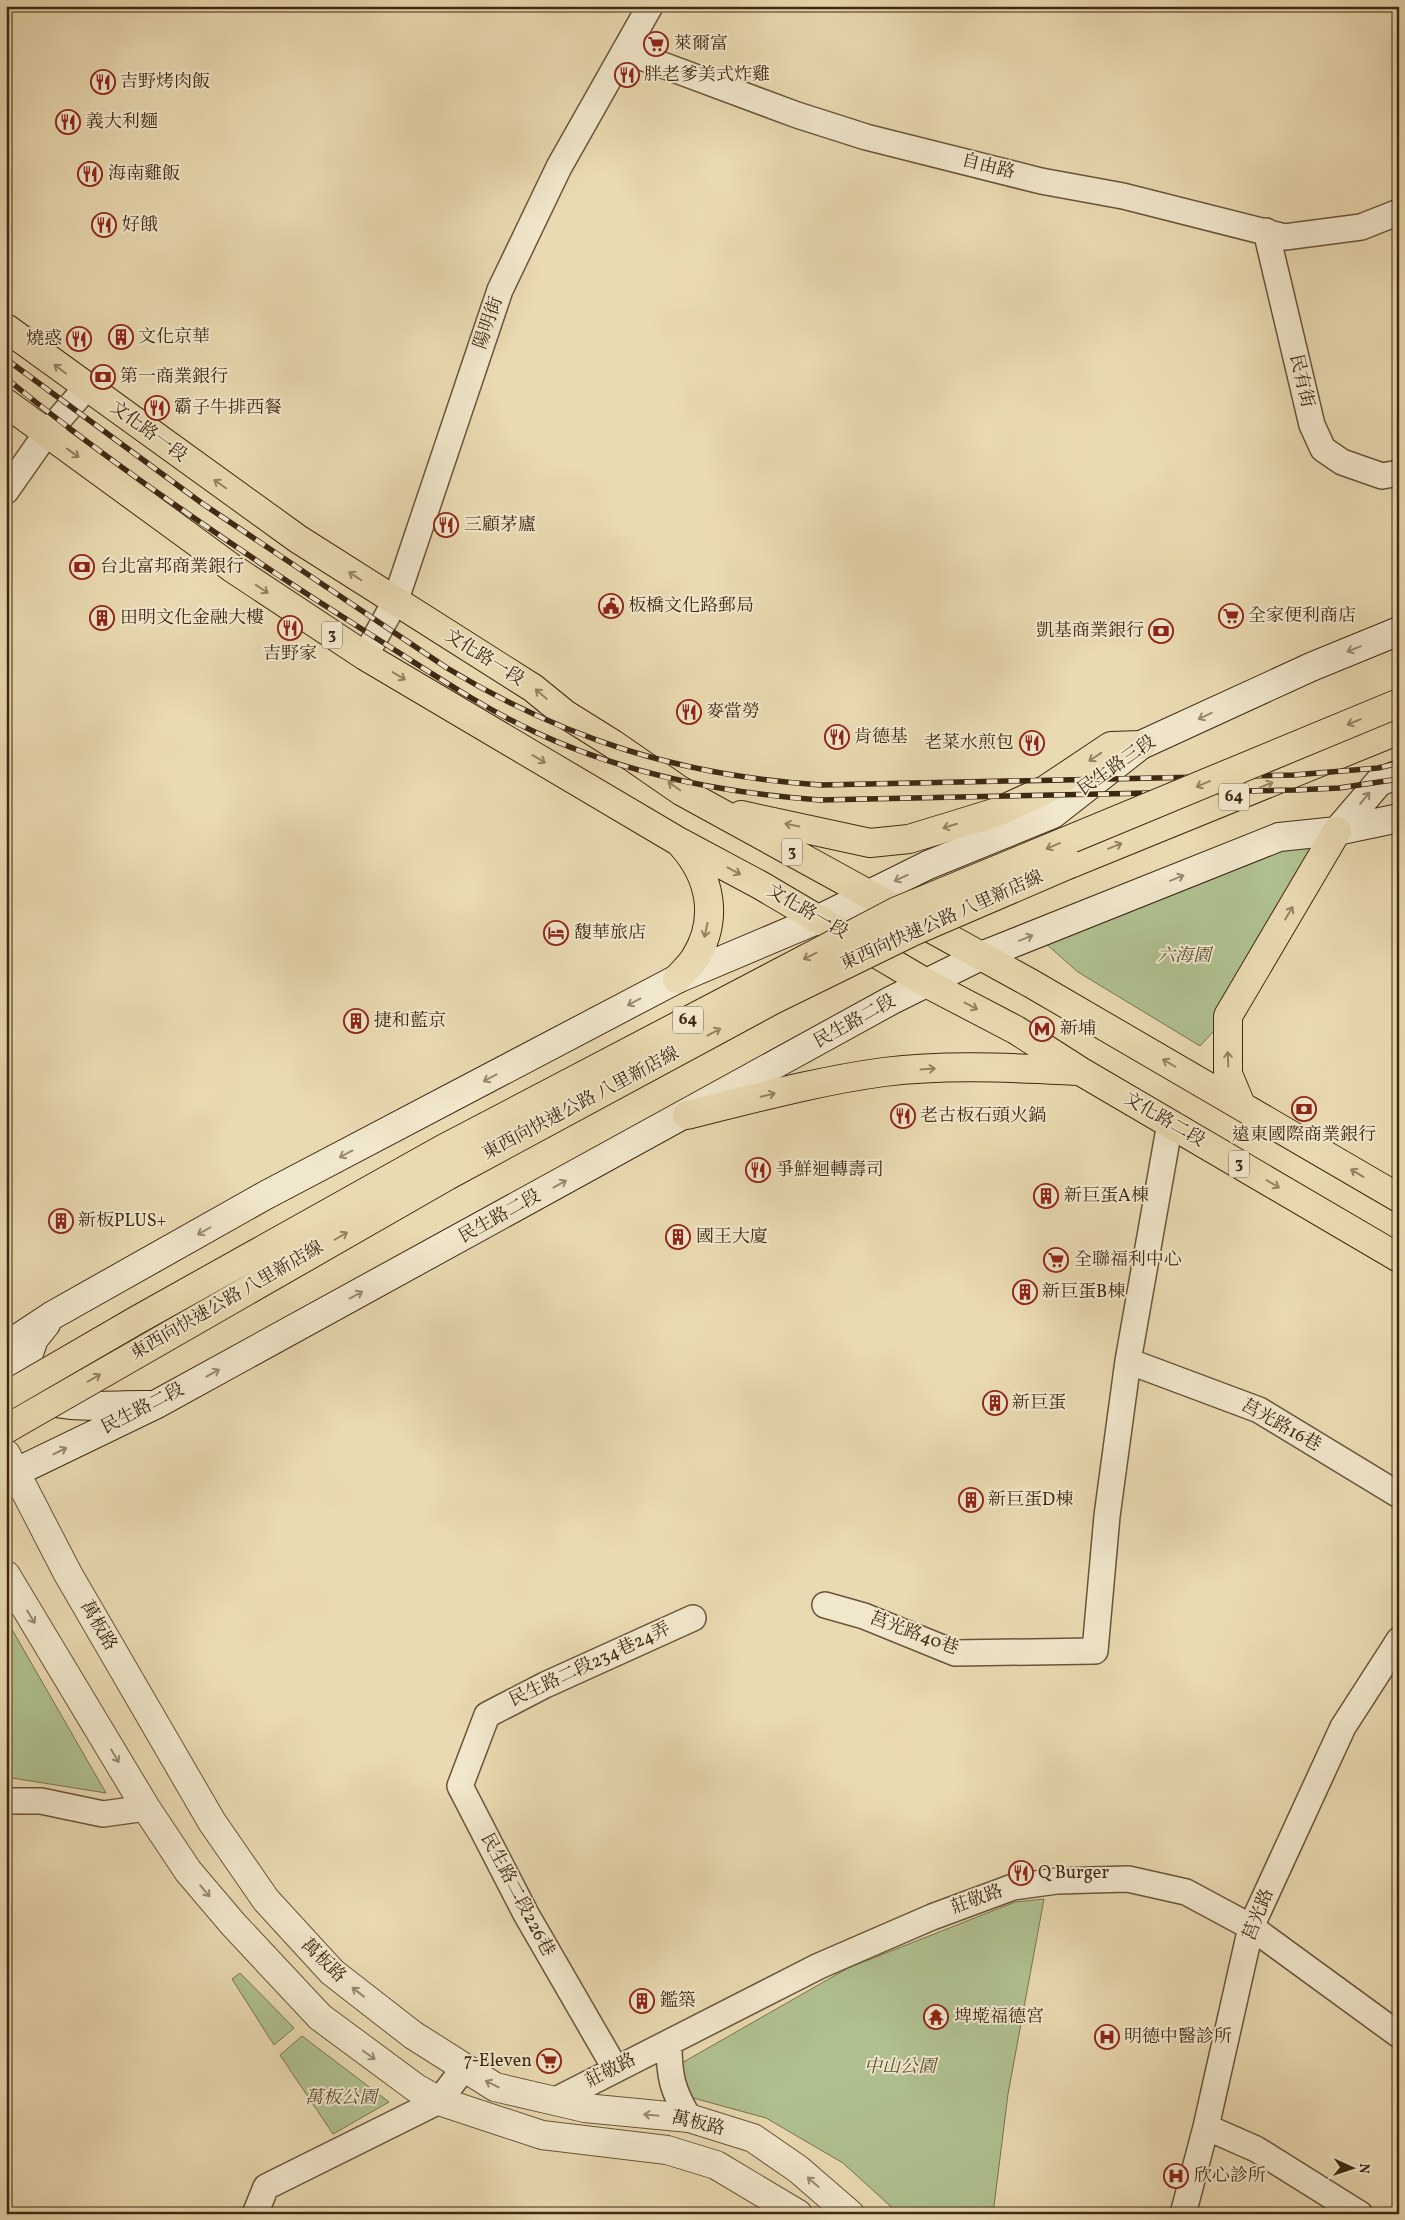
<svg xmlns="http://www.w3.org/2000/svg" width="1405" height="2220" font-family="Vollkorn,'Noto Serif TC',serif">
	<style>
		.green { fill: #b0c191; stroke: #787452 }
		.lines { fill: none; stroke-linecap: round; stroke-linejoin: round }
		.minor-casing { stroke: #6a543a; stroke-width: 28 }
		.tertiary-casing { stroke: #6a543a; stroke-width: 30 }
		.secondary-casing { stroke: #3f2813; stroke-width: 30 }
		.primary-casing { stroke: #3f2813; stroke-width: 30 }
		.trunk-casing { stroke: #3f2813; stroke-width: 30 }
		.minor { stroke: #f1e7cc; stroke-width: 25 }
		.tertiary { stroke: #f1e7cc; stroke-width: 28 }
		.secondary { stroke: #f1e7cc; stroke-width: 28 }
		.primary { stroke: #eadab1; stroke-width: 28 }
		.trunk { stroke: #eadab1; stroke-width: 28 }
		.rail-casing { stroke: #3f2813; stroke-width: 5.5 }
		.rail { stroke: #f1e7cc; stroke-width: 4; stroke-dasharray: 11; stroke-linecap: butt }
		.trunk-bridge-casing { stroke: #3f2813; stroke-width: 30; stroke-linecap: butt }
		.trunk-bridge { stroke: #eadab1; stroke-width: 28 }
		.oneway { stroke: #948162 }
		.oneway2 { stroke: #988870 }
		.labels { text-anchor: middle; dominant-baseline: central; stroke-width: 4; stroke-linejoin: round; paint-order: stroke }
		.shield { fill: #f1e7cc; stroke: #74614a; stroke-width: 1 }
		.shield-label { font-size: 16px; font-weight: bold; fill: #3f2813 }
		.poi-label { font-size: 18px; fill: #3f2813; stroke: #f1e7cc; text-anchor: start }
		.street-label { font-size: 18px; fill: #3f2813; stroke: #f1e7cc }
		.park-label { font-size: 18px; font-style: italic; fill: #5b4e32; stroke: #f1e7cc }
	</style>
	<rect width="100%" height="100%" fill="#eadab1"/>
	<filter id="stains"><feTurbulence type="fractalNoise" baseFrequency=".004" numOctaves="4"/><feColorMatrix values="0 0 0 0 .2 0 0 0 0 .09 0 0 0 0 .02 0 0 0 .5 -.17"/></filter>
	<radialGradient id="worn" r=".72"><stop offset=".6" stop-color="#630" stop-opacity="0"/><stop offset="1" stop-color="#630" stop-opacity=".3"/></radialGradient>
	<path class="green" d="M1337 831 1228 1016 1200 1046 1078 972 1045 943 1279 837Z
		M6 1619 106 1793 6 1777Z
		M1044 1899 1008 2094 993 2214H899L843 2163 766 2118 686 2096 680 2064 848 1968 1015 1902Z
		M240 1973 294 2028 274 2045 232 1979Z
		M302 2036 389 2102 333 2134 280 2055Z"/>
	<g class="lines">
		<defs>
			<path id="minor" d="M625 51 797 115 866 137 1041 181 1123 196 1285 237 1361 227 1399 212
				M1266 231 1312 425 1323 449 1342 462 1382 476 1399 473
				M6 491 46 434 86 388
				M365 656 395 602 500 290 559 167 650 6
				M1128 1361 1259 1410 1399 1495
				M825 1605 864 1616 955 1653 1095 1651 1107 1516 1128 1361 1170 1123
				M6 1801H41L103 1814 146 1808
				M669 2043C669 2076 672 2090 689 2118
				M615 2068 526 1914 460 1786 487 1715 545 1685 693 1618
				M554 2101 819 1966 932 1917 1013 1887 1057 1881 1128 1879 1186 1892 1251 1927 1399 2035
				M1206 2127 1256 2149 1360 2214
				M255 2214 266 2187 439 2101 464 2068
				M1183 2214 1206 2127 1251 1927 1343 1727 1399 1640"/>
			<path id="tertiary" d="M6 1454 68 1574 212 1822 266 1900 332 1972 413 2035 495 2087 585 2108 689 2118 753 2138 798 2169 850 2214
				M6 1575 146 1808 188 1871 233 1924 320 2017 416 2088 439 2101 542 2135 667 2150 716 2165 798 2214"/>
			<path id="secondary" d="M1337 831 1379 782 1399 774
				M46 1324 34 1339 22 1373 29 1394C63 1412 111 1404 149 1405
				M6 1346 53 1315 266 1195 677 979 819 919 928 865 1053 814 1141 745 1311 667 1399 631
				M6 1477 155 1405 892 1000 981 956 1279 837 1337 831 1399 818"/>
			<path id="primary" d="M6 328 298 539 533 688 565 714 613 744 681 791 1032 984 1399 1198
				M6 403 232 568 365 656 676 840 760 885 928 984 1016 1030 1080 1071 1399 1258
				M741 815 870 843 909 839 997 812 1045 790 1111 746 1141 745
				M677 979C683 972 690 966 695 958 719 919 711 877 681 844
				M1241 1105 1228 1074V1016L1337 831
				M687 1115C752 1099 817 1081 884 1072 949 1064 1014 1068 1079 1071"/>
			<path id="trunk" d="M1070 864 1399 730"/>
		</defs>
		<use href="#minor" class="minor-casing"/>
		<use href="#tertiary" class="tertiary-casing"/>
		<use href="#secondary" class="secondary-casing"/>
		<use href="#primary" class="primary-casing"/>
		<use href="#trunk" class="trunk-casing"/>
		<use href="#minor" class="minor"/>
		<use href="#tertiary" class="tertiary"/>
		<use href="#secondary" class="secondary"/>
		<use href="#primary" class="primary"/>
		<use href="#trunk" class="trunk"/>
		<defs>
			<path id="rail" d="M6 359 203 504 447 668C566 740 683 776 821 785L1294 775 1378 768 1399 763
				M6 378C92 449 183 511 275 573 317 601 359 627 401 654 445 682 488 710 535 732 625 774 721 793 820 800L1295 790 1339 788 1399 779"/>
		</defs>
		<use href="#rail" class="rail-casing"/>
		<use href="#rail" class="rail"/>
		<defs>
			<path id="trunk-bridge" d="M6 1396 137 1320 441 1150 897 911 1399 703
				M6 1429 447 1176 773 1000 912 932 1070 864"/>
		</defs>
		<use href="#trunk-bridge" class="trunk-bridge-casing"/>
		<use href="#trunk-bridge" class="trunk-bridge"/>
	</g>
	<defs><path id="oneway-shaft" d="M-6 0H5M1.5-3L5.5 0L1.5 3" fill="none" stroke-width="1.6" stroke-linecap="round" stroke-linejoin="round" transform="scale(1.25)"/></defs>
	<g class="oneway">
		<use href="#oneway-shaft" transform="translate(60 369) rotate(-143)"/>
		<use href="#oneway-shaft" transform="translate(73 453) rotate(36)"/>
		<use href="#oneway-shaft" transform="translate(220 484) rotate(-145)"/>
		<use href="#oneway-shaft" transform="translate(355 576) rotate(-147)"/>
		<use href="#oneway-shaft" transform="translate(262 589) rotate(34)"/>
		<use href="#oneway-shaft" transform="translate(399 676) rotate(31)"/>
		<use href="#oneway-shaft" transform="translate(541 694) rotate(-140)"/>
		<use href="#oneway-shaft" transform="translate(1354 722) rotate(158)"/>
		<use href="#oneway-shaft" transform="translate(1095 757) rotate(146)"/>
		<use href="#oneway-shaft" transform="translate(539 759) rotate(31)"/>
		<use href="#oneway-shaft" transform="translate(1203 784) rotate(157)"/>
		<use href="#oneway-shaft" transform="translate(1266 785) rotate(-22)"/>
		<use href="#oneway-shaft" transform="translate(674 786) rotate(-145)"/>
		<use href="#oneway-shaft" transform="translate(792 825) rotate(-168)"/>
		<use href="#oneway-shaft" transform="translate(950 826) rotate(163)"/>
		<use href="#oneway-shaft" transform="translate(1053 846) rotate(157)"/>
		<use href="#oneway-shaft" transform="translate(1115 846) rotate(-22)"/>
		<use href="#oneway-shaft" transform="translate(734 871) rotate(28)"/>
		<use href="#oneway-shaft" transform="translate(1289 913) rotate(-59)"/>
		<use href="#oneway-shaft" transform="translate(706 930) rotate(102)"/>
		<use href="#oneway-shaft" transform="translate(810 956) rotate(153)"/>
		<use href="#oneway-shaft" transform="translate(971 1006) rotate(28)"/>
		<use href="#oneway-shaft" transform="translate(714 1032) rotate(-28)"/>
		<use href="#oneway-shaft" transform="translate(1228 1059) rotate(-92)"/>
		<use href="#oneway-shaft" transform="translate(1169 1063) rotate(-150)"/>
		<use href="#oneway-shaft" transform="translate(928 1069) rotate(-4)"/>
		<use href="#oneway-shaft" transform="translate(768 1095) rotate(-14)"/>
		<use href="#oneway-shaft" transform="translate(1357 1173) rotate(-149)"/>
		<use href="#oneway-shaft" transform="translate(1273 1184) rotate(31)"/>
		<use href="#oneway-shaft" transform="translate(341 1236) rotate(-30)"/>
		<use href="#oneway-shaft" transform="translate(94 1378) rotate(-30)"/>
	</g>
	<g class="oneway2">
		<use href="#oneway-shaft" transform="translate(1354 649) rotate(158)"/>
		<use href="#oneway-shaft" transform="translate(1205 716) rotate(155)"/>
		<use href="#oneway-shaft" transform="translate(1365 798) rotate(-50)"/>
		<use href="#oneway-shaft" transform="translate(901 878) rotate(155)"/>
		<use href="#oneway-shaft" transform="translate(1177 878) rotate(-22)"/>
		<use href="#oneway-shaft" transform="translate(1026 938) rotate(-22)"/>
		<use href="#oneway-shaft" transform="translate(634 1002) rotate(152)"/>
		<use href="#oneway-shaft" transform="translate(490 1078) rotate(152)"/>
		<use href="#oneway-shaft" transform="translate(346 1154) rotate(152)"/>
		<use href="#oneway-shaft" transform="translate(560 1184) rotate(-29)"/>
		<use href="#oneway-shaft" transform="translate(204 1231) rotate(150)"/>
		<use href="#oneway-shaft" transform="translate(356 1295) rotate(-28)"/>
		<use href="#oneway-shaft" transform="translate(213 1373) rotate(-29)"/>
		<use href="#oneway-shaft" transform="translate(60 1451) rotate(-26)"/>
		<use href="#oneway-shaft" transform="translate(31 1617) rotate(59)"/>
		<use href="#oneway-shaft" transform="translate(115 1756) rotate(59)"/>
		<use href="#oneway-shaft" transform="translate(205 1891) rotate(50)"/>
		<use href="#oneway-shaft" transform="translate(358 1992) rotate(-142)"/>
		<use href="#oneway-shaft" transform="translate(369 2055) rotate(35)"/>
		<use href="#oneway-shaft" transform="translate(492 2084) rotate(-153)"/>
		<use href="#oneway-shaft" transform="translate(651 2115) rotate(-174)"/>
		<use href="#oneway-shaft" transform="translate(813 2182) rotate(-139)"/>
	</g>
	<defs>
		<symbol id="supermarket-ring" viewBox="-11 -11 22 22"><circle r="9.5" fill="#f1e7cc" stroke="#8f2418" stroke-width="1.5"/><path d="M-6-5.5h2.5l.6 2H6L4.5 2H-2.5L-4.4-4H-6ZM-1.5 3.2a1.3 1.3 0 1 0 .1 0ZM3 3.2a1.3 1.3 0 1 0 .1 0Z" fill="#8f2418"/></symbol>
		<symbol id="restaurant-ring" viewBox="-11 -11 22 22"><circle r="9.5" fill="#f1e7cc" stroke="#8f2418" stroke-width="1.5"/><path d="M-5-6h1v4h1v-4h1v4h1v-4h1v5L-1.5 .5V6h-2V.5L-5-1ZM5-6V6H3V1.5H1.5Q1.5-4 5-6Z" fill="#8f2418"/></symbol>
		<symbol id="building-ring" viewBox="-11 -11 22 22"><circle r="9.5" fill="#f1e7cc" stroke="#8f2418" stroke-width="1.5"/><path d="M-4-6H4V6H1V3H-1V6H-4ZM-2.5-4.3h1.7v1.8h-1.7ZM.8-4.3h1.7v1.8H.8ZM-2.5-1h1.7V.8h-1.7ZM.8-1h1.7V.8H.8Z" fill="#8f2418"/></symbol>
		<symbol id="bank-ring" viewBox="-11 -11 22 22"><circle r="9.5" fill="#f1e7cc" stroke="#8f2418" stroke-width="1.5"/><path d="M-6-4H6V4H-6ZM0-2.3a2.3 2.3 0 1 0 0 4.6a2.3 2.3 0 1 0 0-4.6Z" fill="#8f2418"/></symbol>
		<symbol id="civic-ring" viewBox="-11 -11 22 22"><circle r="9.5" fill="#f1e7cc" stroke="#8f2418" stroke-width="1.5"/><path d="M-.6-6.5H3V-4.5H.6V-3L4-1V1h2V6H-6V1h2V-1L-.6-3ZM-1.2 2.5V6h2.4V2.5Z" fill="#8f2418"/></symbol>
		<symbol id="hotel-ring" viewBox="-11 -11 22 22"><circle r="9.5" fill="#f1e7cc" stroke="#8f2418" stroke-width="1.5"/><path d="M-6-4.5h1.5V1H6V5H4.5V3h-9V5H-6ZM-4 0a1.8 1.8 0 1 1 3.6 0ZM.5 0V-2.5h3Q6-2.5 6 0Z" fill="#8f2418"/></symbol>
		<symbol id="metro-ring" viewBox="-11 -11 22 22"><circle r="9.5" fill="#f1e7cc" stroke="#8f2418" stroke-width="1.5"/><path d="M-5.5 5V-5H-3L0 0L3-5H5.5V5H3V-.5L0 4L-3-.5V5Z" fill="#8f2418"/></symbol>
		<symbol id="temple-ring" viewBox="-11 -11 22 22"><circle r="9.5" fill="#f1e7cc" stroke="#8f2418" stroke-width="1.5"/><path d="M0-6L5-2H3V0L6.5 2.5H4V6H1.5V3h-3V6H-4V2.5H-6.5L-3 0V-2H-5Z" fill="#8f2418"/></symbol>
		<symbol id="hospital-ring" viewBox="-11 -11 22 22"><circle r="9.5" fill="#f1e7cc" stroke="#8f2418" stroke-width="1.5"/><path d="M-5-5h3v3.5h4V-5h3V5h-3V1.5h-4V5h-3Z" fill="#8f2418"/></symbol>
	</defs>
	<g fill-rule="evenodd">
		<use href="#supermarket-ring" x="642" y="30" width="28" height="28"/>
		<use href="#restaurant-ring" x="613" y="61" width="28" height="28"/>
		<use href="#restaurant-ring" x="89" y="68" width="28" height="28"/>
		<use href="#restaurant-ring" x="54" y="108" width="28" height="28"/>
		<use href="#restaurant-ring" x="76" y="160" width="28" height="28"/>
		<use href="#restaurant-ring" x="90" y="211" width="28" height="28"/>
		<use href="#building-ring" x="107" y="323" width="28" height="28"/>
		<use href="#restaurant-ring" x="65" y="325" width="28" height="28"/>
		<use href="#bank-ring" x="89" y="363" width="28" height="28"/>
		<use href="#restaurant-ring" x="143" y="394" width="28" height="28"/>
		<use href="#restaurant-ring" x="432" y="511" width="28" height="28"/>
		<use href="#bank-ring" x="68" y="553" width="28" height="28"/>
		<use href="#civic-ring" x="597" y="592" width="28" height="28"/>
		<use href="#supermarket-ring" x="1217" y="602" width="28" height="28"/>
		<use href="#building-ring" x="88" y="604" width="28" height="28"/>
		<use href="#restaurant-ring" x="276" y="614" width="28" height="28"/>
		<use href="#bank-ring" x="1147" y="617" width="28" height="28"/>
		<use href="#restaurant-ring" x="675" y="698" width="28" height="28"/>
		<use href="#restaurant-ring" x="823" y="723" width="28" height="28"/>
		<use href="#restaurant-ring" x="1018" y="729" width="28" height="28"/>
		<use href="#hotel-ring" x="542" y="919" width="28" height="28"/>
		<use href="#building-ring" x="342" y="1007" width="28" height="28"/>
		<use href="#metro-ring" x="1028" y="1015" width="28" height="28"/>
		<use href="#bank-ring" x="1290" y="1095" width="28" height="28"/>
		<use href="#restaurant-ring" x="889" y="1102" width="28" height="28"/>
		<use href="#restaurant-ring" x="744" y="1156" width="28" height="28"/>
		<use href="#building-ring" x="1032" y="1182" width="28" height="28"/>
		<use href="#building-ring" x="47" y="1207" width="28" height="28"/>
		<use href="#building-ring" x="664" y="1223" width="28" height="28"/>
		<use href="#supermarket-ring" x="1042" y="1246" width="28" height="28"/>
		<use href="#building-ring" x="1011" y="1278" width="28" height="28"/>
		<use href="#building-ring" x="981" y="1389" width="28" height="28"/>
		<use href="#building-ring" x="957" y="1486" width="28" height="28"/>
		<use href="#restaurant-ring" x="1007" y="1859" width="28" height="28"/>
		<use href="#building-ring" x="628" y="1987" width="28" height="28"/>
		<use href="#temple-ring" x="922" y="2003" width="28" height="28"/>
		<use href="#hospital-ring" x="1093" y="2023" width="28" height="28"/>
		<use href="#supermarket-ring" x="535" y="2047" width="28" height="28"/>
		<use href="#hospital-ring" x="1162" y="2162" width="28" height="28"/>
	</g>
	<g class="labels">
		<g class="shield">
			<rect x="322" y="621.5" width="20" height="27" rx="4"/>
			<rect x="1219" y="783.5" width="30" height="27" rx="4"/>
			<rect x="782" y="838.5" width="20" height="27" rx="4"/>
			<rect x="673" y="1006.5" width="30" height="27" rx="4"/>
			<rect x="1229" y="1150.5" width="20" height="27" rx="4"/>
		</g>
		<g class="shield-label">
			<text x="332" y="635">3</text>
			<text x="1234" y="797">64</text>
			<text x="792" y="852">3</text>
			<text x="688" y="1020">64</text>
			<text x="1239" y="1164">3</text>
		</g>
		<g class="poi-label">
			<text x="674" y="44">萊爾富</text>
			<text x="644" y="75">胖老爹美式炸雞</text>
			<text x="120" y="82">吉野烤肉飯</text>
			<text x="86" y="122">義大利麵</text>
			<text x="108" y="174">海南雞飯</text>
			<text x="122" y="225">好餓</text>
			<text x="138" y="337">文化京華</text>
			<text x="62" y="339" text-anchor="end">燒惑</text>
			<text x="120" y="377">第一商業銀行</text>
			<text x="174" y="408">霸子牛排西餐</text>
			<text x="464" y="525">三顧茅廬</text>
			<text x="100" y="567">台北富邦商業銀行</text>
			<text x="628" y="606">板橋文化路郵局</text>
			<text x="1248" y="616">全家便利商店</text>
			<text x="120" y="618">田明文化金融大樓</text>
			<text x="1144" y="631" text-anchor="end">凱基商業銀行</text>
			<text x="290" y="654" text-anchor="middle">吉野家</text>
			<text x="706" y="712">麥當勞</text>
			<text x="854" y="737">肯德基</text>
			<text x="1014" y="743" text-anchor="end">老菜水煎包</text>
			<text x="574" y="933">馥華旅店</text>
			<text x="374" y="1021">捷和藍京</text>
			<text x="1060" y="1029">新埔</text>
			<text x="920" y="1116">老古板石頭火鍋</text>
			<text x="1304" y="1135" text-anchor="middle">遠東國際商業銀行</text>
			<text x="776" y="1170">爭鮮迴轉壽司</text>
			<text x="1064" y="1196">新巨蛋A棟</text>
			<text x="78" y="1221">新板PLUS+</text>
			<text x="696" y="1237">國王大廈</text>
			<text x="1074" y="1260">全聯福利中心</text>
			<text x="1042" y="1292">新巨蛋B棟</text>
			<text x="1012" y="1403">新巨蛋</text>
			<text x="988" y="1500">新巨蛋D棟</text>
			<text x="1038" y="1873">Q Burger</text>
			<text x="660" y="2001">鑑築</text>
			<text x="954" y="2017">埤墘福德宮</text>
			<text x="1124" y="2037">明德中醫診所</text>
			<text x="532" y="2061" text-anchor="end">7-Eleven</text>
			<text x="1194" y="2176">欣心診所</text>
		</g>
		<g class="street-label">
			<text transform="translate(988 167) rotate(14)">自由路</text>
			<text transform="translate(489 323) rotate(-71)">陽明街</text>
			<text transform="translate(1301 381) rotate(77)">民有街</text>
			<text transform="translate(148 432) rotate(36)">文化路一段</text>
			<text transform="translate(484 658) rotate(32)">文化路一段</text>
			<text transform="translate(1117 766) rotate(-35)">民生路三段</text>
			<text transform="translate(807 912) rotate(30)">文化路一段</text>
			<text transform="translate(942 921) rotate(-24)">東西向快速公路 八里新店線</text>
			<text transform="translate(855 1022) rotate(-29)">民生路二段</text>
			<text transform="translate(581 1104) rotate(-28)">東西向快速公路 八里新店線</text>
			<text transform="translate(1164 1120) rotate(30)">文化路二段</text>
			<text transform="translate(500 1217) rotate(-29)">民生路二段</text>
			<text transform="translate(227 1301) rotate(-30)">東西向快速公路 八里新店線</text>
			<text transform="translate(143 1409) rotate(-27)">民生路二段</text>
			<text transform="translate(1281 1426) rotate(29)">莒光路16巷</text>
			<text transform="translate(98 1626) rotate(60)">萬板路</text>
			<text transform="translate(914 1634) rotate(20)">莒光路40巷</text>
			<text transform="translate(590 1665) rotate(-25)">民生路二段234巷24弄</text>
			<text transform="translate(517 1895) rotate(62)">民生路二段226巷</text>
			<text transform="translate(977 1900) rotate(-20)">莊敬路</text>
			<text transform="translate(1259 1915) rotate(-69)">莒光路</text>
			<text transform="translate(323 1961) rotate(44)">萬板路</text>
			<text transform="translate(611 2071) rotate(-27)">莊敬路</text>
			<text transform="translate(698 2124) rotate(13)">萬板路</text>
		</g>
		<g class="park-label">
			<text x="1184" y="956">六海園</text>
			<text x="900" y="2067">中山公園</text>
			<text x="341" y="2098">萬板公園</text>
		</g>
	</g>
	<rect width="1405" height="2220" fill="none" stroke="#eadab1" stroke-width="25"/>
	<rect x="8" y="8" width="1390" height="2205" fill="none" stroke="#3f2813" stroke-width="2.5"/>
	<rect x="12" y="12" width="1380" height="2195" fill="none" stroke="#3f2813"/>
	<g transform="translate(1352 2168) rotate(93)" stroke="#f1e7cc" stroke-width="4" paint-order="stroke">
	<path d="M0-4L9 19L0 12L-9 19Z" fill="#3f2813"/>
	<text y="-8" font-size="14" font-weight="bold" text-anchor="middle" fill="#3f2813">N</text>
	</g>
	<rect width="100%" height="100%" filter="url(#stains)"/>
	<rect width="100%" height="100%" fill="url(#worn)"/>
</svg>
